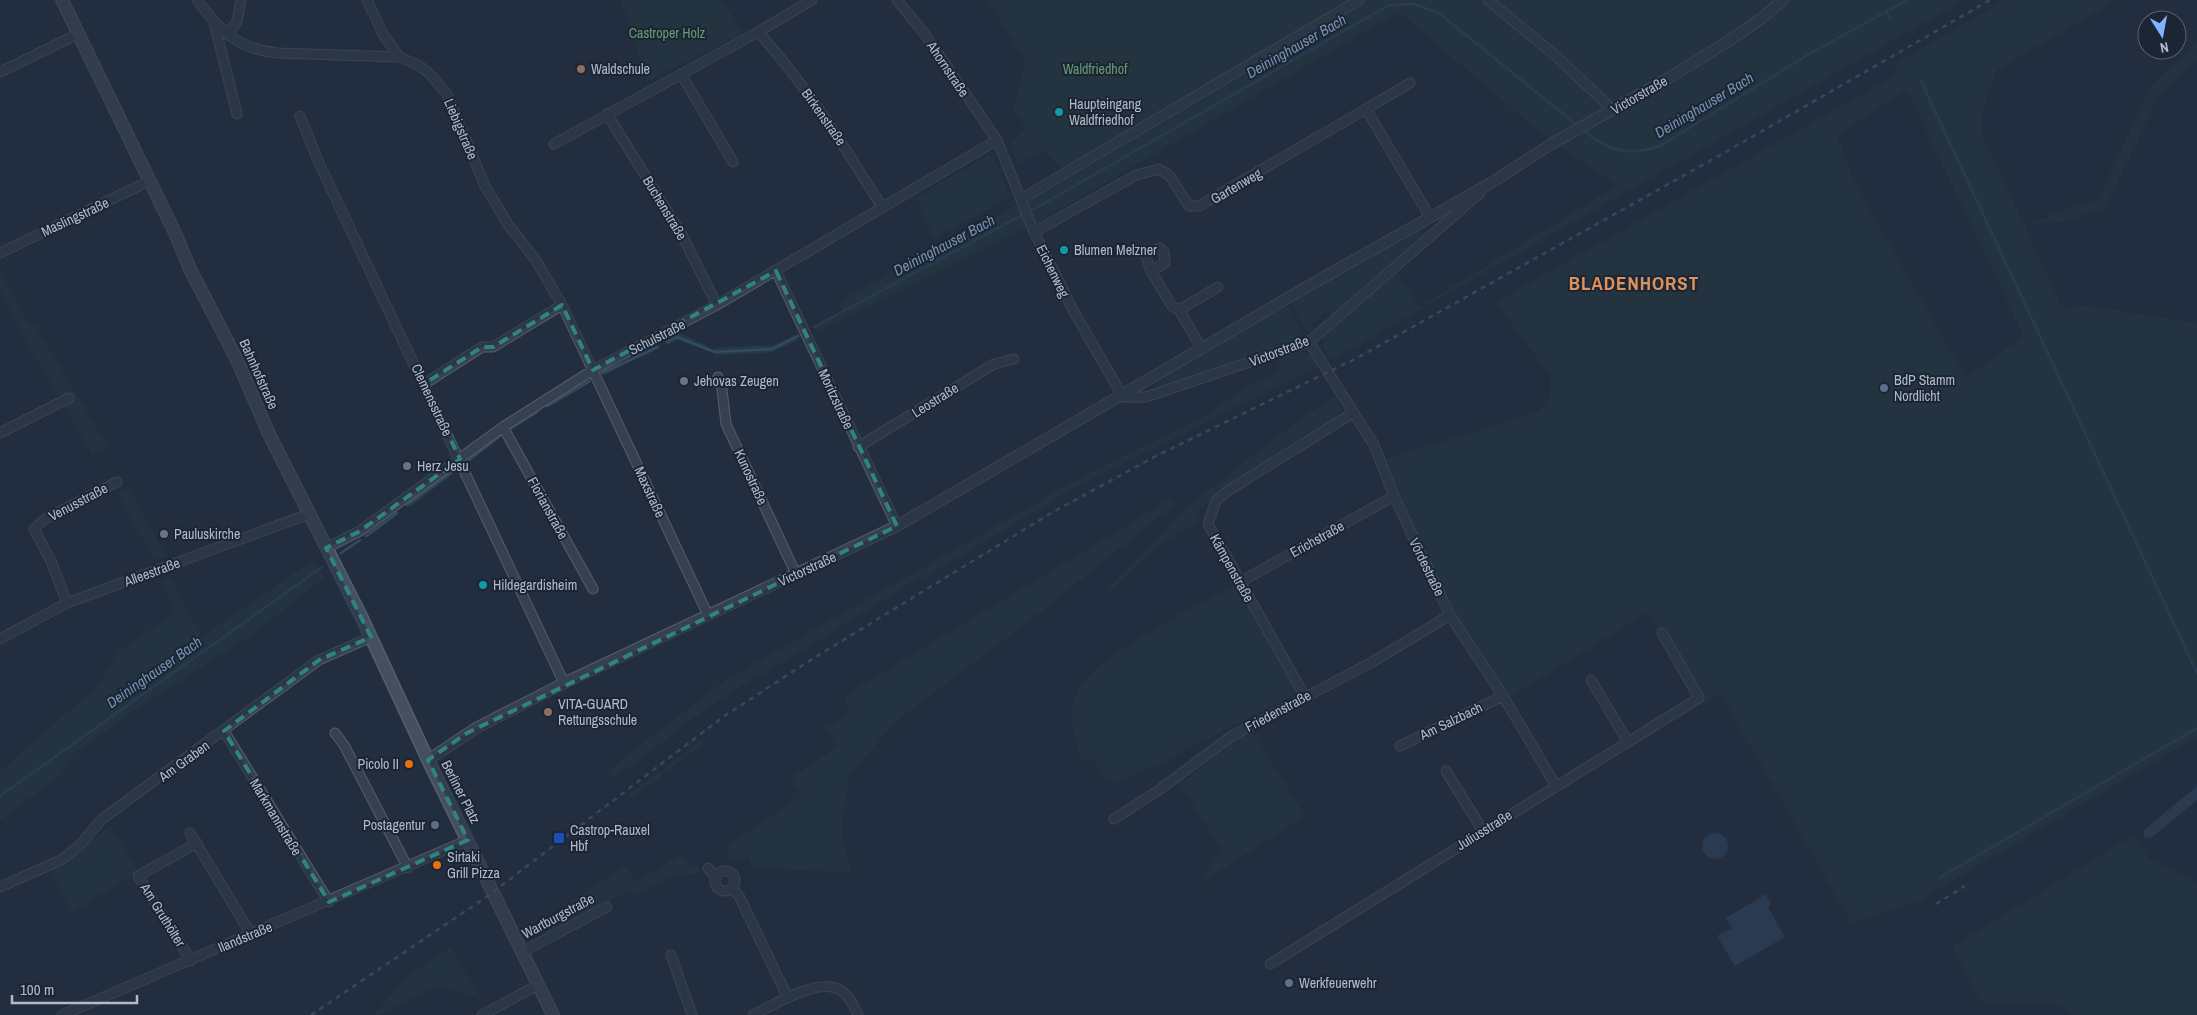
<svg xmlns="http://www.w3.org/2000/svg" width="2197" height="1015" font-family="'Archivo Narrow',sans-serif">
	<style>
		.green { fill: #243d40; fill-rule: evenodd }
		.water { fill: #344967 }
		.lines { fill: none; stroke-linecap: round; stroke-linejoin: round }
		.stream { stroke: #344967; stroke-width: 2.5 }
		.minor-casing { stroke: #545e6c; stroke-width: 11 }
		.tertiary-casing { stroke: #545e6c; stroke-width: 12 }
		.secondary-casing { stroke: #545e6c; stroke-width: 14 }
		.minor { stroke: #36404e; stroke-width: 9 }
		.tertiary { stroke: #36404e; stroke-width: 10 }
		.secondary { stroke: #444f62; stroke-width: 11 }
		.rail { stroke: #586476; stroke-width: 2.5; stroke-dasharray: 5 5; stroke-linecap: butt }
		.marked { fill: none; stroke: #308480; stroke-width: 4; stroke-dasharray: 10 6; stroke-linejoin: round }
		.education-dot { fill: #8d6e63; stroke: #1b2533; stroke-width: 2 }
		.culture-dot { fill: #0f9aa8; stroke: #1b2533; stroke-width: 2 }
		.worship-dot { fill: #6b7280; stroke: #1b2533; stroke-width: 2 }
		.service-dot { fill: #5c6f8a; stroke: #1b2533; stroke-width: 2 }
		.food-dot { fill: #e8710a; stroke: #1b2533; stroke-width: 2 }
		.transit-dot { fill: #1a4fb4; stroke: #1b2533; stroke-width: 2 }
		.labels { text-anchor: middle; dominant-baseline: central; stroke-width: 4; stroke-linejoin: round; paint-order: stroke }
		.park-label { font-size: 14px; fill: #679c73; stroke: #1b2533 }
		.poi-label { font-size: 14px; fill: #b2bbca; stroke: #1b2533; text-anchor: start }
		.street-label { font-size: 14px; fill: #b2bbca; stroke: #1b2533 }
		.water-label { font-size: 15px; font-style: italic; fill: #7791b3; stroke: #1b2533 }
		.district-label { font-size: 19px; font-weight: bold; letter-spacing: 1px; fill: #dc925a; stroke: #1b2533 }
	</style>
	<rect width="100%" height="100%" fill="#222e3f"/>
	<path class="green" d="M621 0H722L743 33 647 81Z
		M988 0H1964L1405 318 1393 323 1389 328 1329 361 1323 345 1324 336 1397 271 1419 307 1618 185 1553 143 1399 12 1034 224 816 332 813 326 842 310 839 302 1068 176 1064 169 1043 150 1017 163 1010 144 1026 129 1014 109 1026 62Z
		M2005 0H2116L1997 70 1984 104 1981 132 2061 305 2070 312 2075 304 2197 323V737L1920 900 1852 923 1720 693 1700 705 1647 613 1508 698 1460 622 1429 565 1386 459 1538 412 1551 396V377L1496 302 1893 77 1898 62ZM1907 90 2024 336 1966 378 1853 180 1837 135Z
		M2197 40V60L2159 95 2105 208 2064 222 2031 224 2067 208 2097 202 2152 84 2184 56Z
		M988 155 993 157 1010 197 935 238 919 211 923 209 916 198Z
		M1418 229 1423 232V235L1332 315 1327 310 1311 324 1315 330 1307 331 1293 305V302Z
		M0 272 30 326 35 325 107 446 92 454 26 341 0 289Z
		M1285 307 1288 308 1302 334 1301 338 1161 387 1157 385 1158 380Z
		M679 333 706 345 708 351 678 340 667 345 665 341Z
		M794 335 798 340 770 353 716 355 714 348 775 345Z
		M657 345 658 348 604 375 602 371Z
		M1300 351 1310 355 1319 366 1081 484 922 579 919 578 772 669 761 675 757 673 751 679 683 725 632 766 626 768 614 778 609 771 621 760 724 681 1096 469 1210 413 1247 386 1273 376 1280 366 1278 357Z
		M588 380 590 383 548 408 545 405 582 382Z
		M1337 395 1341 409 1333 421 1222 491 1196 513 1199 522 1158 545 1109 592 1106 591 1187 507 1296 422Z
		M453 470 456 472 410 507 406 503Z
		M129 488 166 557 154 560 118 493Z
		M1169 500 1175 504 1029 621 895 722 849 776 841 831 851 873 753 867 748 857 731 858 725 847 802 795 791 778 837 747 825 728 850 714 844 696Z
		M395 512 398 515 368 537 366 533Z
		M313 560 324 578 254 633 140 707 73 755 62 774 0 820V771L96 688 120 650 176 612 162 582 170 578 202 637Z
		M1235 585 1296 693 1153 767 1117 782 1105 778 1094 760H1082C1073 735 1066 712 1080 687 1097 656 1201 604 1235 585Z
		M1252 731 1305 816 1202 882 1221 849 1180 784 1231 743Z
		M701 740 703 744 666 772 664 768Z
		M660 771 663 775 632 798 629 794Z
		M110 825 139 871 73 912 52 870 83 848Z
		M2135 834 2149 859 2197 883V1015H2070L2062 1005 1982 1003 1952 947Z
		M682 854 691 868 697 864 702 873 671 877 636 895 629 891 542 938 557 911 625 866 636 882Z
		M451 948 480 998 439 985 382 1014 374 1015 406 977Z"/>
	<path class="water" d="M2197 786V800L2151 838 2144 837V830Z
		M1702 846a13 13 0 1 1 26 0a13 13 0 1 1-26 0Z
		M1766 894 1771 904 1768 907 1785 937 1735 966 1717 936 1732 928 1726 918Z"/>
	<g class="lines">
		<path class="stream" d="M1886 11 1891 21
			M1921 81 2197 673
			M1583 130C1608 151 1629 157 1660 146L1811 53 1907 0
			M1029 212 1389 5 1415 4 1440 14 1577 125
			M814 327 1024 214
			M667 342 677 337 715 352 772 349 798 336
			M602 373 658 347
			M547 406 590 381
			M510 429 537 412
			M469 460 499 437
			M407 505 456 469
			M366 536 397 513
			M341 553 360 540
			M0 796 322 567
			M1939 878 2197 728"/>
		<defs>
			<path id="minor" d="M197 0C221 32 238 49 278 53L399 57 418 65 429 73 447 94 451 104 485 186 509 226 535 259 562 305 708 615
				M367 0 383 34 399 57
				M897 0 924 33 997 140 1034 232 1074 312 1123 397H1146L1309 342 1481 192
				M1488 0 1556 56 1613 110
				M214 22 237 114
				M758 32C807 86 844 146 882 207
				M228 35 237 21 241 0
				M0 72 78 34
				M681 74 733 162
				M1366 109 1410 83
				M607 114 682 235 717 305
				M300 116 319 163 564 683
				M554 144 758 32 812 0
				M1021 199 1359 0
				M1034 232 1136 175 1159 169 1169 175 1189 206H1199L1366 109 1430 217
				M0 253 149 181
				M776 271 897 526
				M1151 271 1146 257 1148 253 1160 248 1164 252 1165 263 1151 271 1172 306 1179 310 1202 349
				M1179 310 1218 287
				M1309 342 1374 445 1394 496 1450 615 1503 696 1556 786
				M718 377 722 389 726 424 796 574
				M424 384 482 347H493L562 305
				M503 427 593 589
				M0 433 69 398
				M858 447 994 364 1014 359
				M326 548 360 531 503 427 593 370 717 305 997 140
				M1240 582 1394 496
				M67 603 51 561 34 529 45 519 117 482
				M0 639 67 603 309 514
				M1591 680 1628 742
				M1305 697 1208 524 1216 501 1226 492 1353 413
				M224 731 329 902
				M335 733 344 745 408 868
				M1400 746 1503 696
				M1446 771 1483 831
				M1114 819 1159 790 1230 737 1374 661 1450 615
				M190 833 251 934
				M708 868 716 877
				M715 881a10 10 0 1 1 20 0a10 10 0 1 1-20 0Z
				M0 887 61 860 80 845 102 819 319 660 371 637
				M732 888 739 896 788 998
				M522 952 607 907
				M671 955 692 1015
				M191 961 138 876 197 843
				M1270 964 1699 698 1662 633
				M62 1015 468 840
				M482 1015 538 985
				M753 1015C774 1005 818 977 840 990 849 995 854 1006 858 1015"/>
			<path id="tertiary" d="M428 760 476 728 564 683 897 526 1317 281 1491 183 1553 143 1672 76 1730 40 1762 18 1783 0"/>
			<path id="secondary" d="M62 0 175 233 190 269 237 360 269 434 362 618 428 760 553 1015"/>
		</defs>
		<use href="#minor" class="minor-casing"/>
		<use href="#tertiary" class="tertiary-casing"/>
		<use href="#secondary" class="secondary-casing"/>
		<use href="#minor" class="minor"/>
		<use href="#tertiary" class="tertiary"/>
		<use href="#secondary" class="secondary"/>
		<path class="rail" d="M1936 904 1965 886
			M311 1015 485 898 723 717 809 661 1053 512 1158 455 1357 358 1724 153 1990 0"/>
	</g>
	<path d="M0 0H2197V1015H0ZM776 271 897 526 467 733 428 760 468 840 329 902 224 731 319 660 371 637 326 548 360 531 460 459 424 384 482 347H493L562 305 593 370Z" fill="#222e3f" fill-opacity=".55" fill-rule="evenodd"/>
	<path class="marked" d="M776 271 897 526 467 733 428 760 468 840 329 902 224 731 319 660 371 637 326 548 360 531 460 459 424 384 482 347H493L562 305 593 370Z"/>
	<g class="education-dot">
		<circle cx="581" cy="69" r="5"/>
		<circle cx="548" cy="712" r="5"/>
	</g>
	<g class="culture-dot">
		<circle cx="1059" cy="112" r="5"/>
		<circle cx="1064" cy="250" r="5"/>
		<circle cx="483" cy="585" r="5"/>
	</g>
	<g class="worship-dot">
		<circle cx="684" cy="381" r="5"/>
		<circle cx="407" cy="466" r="5"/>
		<circle cx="164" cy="534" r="5"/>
	</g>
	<g class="service-dot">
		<circle cx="1884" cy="388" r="5"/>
		<circle cx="435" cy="825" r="5"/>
		<circle cx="1289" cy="983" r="5"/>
	</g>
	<g class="food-dot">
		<circle cx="409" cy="764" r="5"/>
		<circle cx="437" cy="865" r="5"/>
	</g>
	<rect class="transit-dot" x="553" y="832" width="12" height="12" rx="2.5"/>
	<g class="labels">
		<g class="park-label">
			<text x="667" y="33">Castroper Holz</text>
			<text x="1095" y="69">Waldfriedhof</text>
		</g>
		<g class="poi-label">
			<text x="591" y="69">Waldschule</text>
			<text x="1069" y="104">Haupteingang<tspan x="1069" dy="16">Waldfriedhof</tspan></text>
			<text x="1074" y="250">Blumen Melzner</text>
			<text x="1894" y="380">BdP Stamm<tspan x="1894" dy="16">Nordlicht</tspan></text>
			<text x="694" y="381">Jehovas Zeugen</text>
			<text x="417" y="466">Herz Jesu</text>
			<text x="174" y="534">Pauluskirche</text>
			<text x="493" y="585">Hildegardisheim</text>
			<text x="558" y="704">VITA-GUARD<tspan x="558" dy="16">Rettungsschule</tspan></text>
			<text x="399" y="764" text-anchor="end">Picolo II</text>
			<text x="425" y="825" text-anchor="end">Postagentur</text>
			<text x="570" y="830">Castrop-Rauxel<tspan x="570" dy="16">Hbf</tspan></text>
			<text x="447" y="857">Sirtaki<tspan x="447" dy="16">Grill Pizza</tspan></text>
			<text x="1299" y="983">Werkfeuerwehr</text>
		</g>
		<g class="street-label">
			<text transform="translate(948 69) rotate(56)">Ahornstraße</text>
			<text transform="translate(1639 95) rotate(-30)">Victorstraße</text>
			<text transform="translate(824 117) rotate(55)">Birkenstraße</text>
			<text transform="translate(461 129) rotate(67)">Liebigstraße</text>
			<text transform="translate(1236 186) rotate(-30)">Gartenweg</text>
			<text transform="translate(665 208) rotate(59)">Buchenstraße</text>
			<text transform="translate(75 217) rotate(-25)">Maslingstraße</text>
			<text transform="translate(1053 271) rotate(64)">Eichenweg</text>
			<text transform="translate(657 337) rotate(-27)">Schulstraße</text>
			<text transform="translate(1279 351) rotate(-21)">Victorstraße</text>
			<text transform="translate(259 374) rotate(66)">Bahnhofstraße</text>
			<text transform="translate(836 399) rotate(65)">Moritzstraße</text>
			<text transform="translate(432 400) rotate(65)">Clemensstraße</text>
			<text transform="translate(935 400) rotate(-32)">Leostraße</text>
			<text transform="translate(751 477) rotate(65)">Kunostraße</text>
			<text transform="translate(650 492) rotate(65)">Maxstraße</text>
			<text transform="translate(78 502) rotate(-28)">Venusstraße</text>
			<text transform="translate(548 508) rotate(61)">Florianstraße</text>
			<text transform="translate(1317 539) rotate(-29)">Erichstraße</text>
			<text transform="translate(1427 567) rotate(64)">Vördestraße</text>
			<text transform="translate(1232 568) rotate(61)">Kämpenstraße</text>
			<text transform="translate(807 569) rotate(-25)">Victorstraße</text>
			<text transform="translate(152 572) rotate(-20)">Alleestraße</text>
			<text transform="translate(1278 711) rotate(-28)">Friedenstraße</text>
			<text transform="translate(1451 721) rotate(-26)">Am Salzbach</text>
			<text transform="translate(184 761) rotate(-36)">Am Graben</text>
			<text transform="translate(461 792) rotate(63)">Berliner Platz</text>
			<text transform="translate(276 817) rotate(59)">Markmannstraße</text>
			<text transform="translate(1484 830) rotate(-32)">Juliusstraße</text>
			<text transform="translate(163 915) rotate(58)">Am Gruthölter</text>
			<text transform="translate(558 916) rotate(-28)">Wartburgstraße</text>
			<text transform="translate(245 937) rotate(-23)">Ilandstraße</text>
		</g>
		<g class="water-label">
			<text transform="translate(1296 46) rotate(-30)">Deininghauser Bach</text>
			<text transform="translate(1704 105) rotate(-31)">Deininghauser Bach</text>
			<text transform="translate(944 245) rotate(-28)">Deininghauser Bach</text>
			<text transform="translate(154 672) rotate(-35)">Deininghauser Bach</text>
		</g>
		<g class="district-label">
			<text x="1634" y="283">BLADENHORST</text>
		</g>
	</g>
	<g transform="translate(2162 35) rotate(169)"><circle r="24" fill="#1b2533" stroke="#57616f"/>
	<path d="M0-4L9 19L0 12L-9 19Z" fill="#81b3ff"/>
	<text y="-8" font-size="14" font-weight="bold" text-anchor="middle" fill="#b2bbca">N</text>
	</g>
	<path d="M12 995v8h125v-8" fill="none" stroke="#b2bbca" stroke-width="2.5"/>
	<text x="20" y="995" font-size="15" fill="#b2bbca" stroke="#1b2533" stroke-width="4" paint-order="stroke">100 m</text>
</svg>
